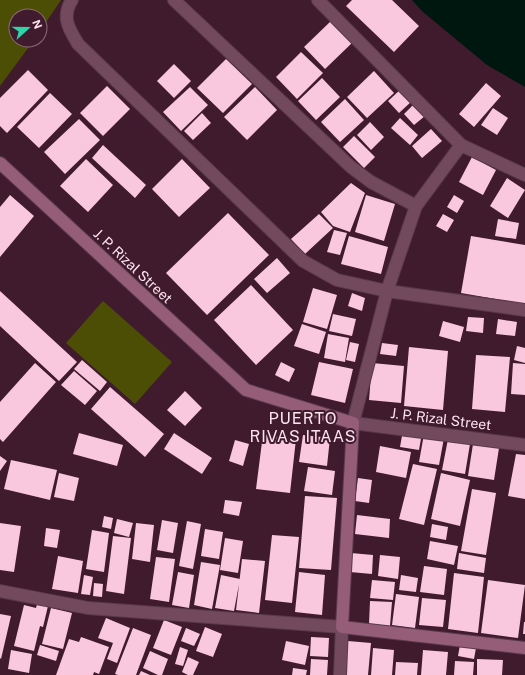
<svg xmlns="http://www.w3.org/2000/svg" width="525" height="675" font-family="'Public Sans',sans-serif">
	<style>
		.green { fill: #4d4e05 }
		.water { fill: #00170f }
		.building { fill: #f9c8de }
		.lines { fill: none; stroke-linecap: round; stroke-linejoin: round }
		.street-casing { stroke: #593a4a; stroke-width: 14 }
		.secondary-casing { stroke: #593a4a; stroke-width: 14 }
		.street { stroke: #734a5d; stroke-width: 12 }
		.secondary { stroke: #955d78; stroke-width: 12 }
		.labels { text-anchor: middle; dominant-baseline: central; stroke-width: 4; stroke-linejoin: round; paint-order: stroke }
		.street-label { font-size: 14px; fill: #fde4ef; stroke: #401b2d }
		.quarter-label { font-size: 16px; letter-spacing: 1px; fill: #fde4ef; stroke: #401b2d }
	</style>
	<rect width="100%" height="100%" fill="#401b2d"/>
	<path class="green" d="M0 0H61L40 31V16H16V40H34L0 86Z
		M103 301 172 362 135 404 66 343Z"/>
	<path class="water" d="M412 0H525V87L487 65 423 12Z"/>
	<path class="building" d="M352 0H392L419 26 394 52 346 6Z
		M331 21 352 43 325 69 304 47Z
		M301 52 323 73 297 99 276 77Z
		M226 59 252 84 223 113 197 88Z
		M174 64 191 81 174 98 157 81Z
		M28 70 48 90 7 133 0 126V98Z
		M374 71 394 93 367 118 347 97Z
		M322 78 340 97 316 120 298 101Z
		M486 83 501 96 474 127 459 114Z
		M107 86 130 109 103 136 80 113Z
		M190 87 208 105 181 131 163 112Z
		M255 87 277 110 247 140 224 117Z
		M401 89 412 101 399 113 388 101Z
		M50 93 72 114 39 148 17 127Z
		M345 99 364 120 340 142 321 122Z
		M414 104 425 116 414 125 404 114Z
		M493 108 508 118 497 135 481 125Z
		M202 113 211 123 193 140 184 131Z
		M400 118 418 135 410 145 391 128Z
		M79 119 100 140 65 174 44 152Z
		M370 122 384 137 371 150 357 135Z
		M431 129 442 141 422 158 412 146Z
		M354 136 375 157 364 168 343 147Z
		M103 145 146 185 135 198 92 158Z
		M472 157 496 170 483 195 459 182Z
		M86 159 113 185 88 212 60 186Z
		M182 159 210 188 179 217 152 189Z
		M507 178 525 190 508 218 490 206Z
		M351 183 365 193 350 232 333 226 321 212Z
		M10 195 34 216 0 257V207Z
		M366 195 395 204 384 241 355 232Z
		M454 195 464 201 457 213 447 207Z
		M228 213 269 255 207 315 166 273Z
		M319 214 333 228 305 254 291 239Z
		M443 214 454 220 447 232 436 226Z
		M498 219 519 223 516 239 495 236Z
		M334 230 347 233 340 255 327 252Z
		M349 236 388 247 381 274 341 264Z
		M471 236 525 245V304L461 293Z
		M277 258 290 273 267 293 254 279Z
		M251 285 293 330 256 365 214 320Z
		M313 288 337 295 327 329 303 322Z
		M0 291 77 362 59 381 0 326Z
		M352 293 365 298 362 311 348 306Z
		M333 314 356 319 352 336 329 331Z
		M468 317 484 318 483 333 466 331Z
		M498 319 517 322 515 336 496 334Z
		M443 321 464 327 460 342 439 336Z
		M302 324 326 332 319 354 294 346Z
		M328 334 349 338 345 362 324 358Z
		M350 342 359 344 355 362 346 360Z
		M382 343 398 345 396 356 380 354Z
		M517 346 525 348V363L514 360Z
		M409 347 448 351 443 410 404 406Z
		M476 355 510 357 505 412 472 409Z
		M82 360 107 382 100 391 74 369Z
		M281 362 295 369 289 382 275 375Z
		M319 362 353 369 345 403 311 395Z
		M35 363 56 382 3 442 0 439V402Z
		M372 363 404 366 401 403 369 400Z
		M513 363 525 364V395L511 394Z
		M74 371 97 391 85 405 61 385Z
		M110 387 164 434 145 457 91 409Z
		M185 391 202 408 185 426 167 410Z
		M403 430 422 433 419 450 400 447Z
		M79 433 123 445 117 466 73 454Z
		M174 433 212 458 202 474 164 449Z
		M263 434 296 439 290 493 256 489Z
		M424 434 444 438 439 465 419 462Z
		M303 435 330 438 327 466 299 462Z
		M448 439 470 444 465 474 442 470Z
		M235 440 249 444 243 466 229 461Z
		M473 444 499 448 494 480 468 476Z
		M380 446 411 452 406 478 376 472Z
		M516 454 525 455V499L508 496Z
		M0 456 7 461 0 471Z
		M11 460 57 470 50 500 4 489Z
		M413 464 437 469 424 525 399 519Z
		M308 467 335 471 332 495 304 491Z
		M59 473 79 478 74 501 54 497Z
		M441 473 470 480 460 526 431 519Z
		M358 478 372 480 369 503 355 501Z
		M472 489 496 493 486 555 461 551Z
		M305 496 337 498 331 570 299 568Z
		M225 500 242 502 239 516 223 513Z
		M357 515 390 519 389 538 355 534Z
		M104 516 113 518 111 529 102 527Z
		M117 519 133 523 129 537 114 533Z
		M162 520 178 523 173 553 157 550Z
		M187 521 201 524 193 569 179 566Z
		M0 523 21 526 14 572 0 570Z
		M136 523 154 525 150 562 132 559Z
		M432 524 448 527 446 540 430 537Z
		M46 528 60 530 57 548 44 546Z
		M205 529 223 532 219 559 201 556Z
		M92 530 109 533 104 572 86 569Z
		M272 535 299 537 292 603 265 600Z
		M113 536 131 538 124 594 106 591Z
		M225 538 243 541 238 573 220 570Z
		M430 541 458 546 454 565 427 559Z
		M351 553 373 555 372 574 350 572Z
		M459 553 486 558 484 573 457 569Z
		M380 555 400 557 398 579 378 576Z
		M58 556 83 561 78 593 52 589Z
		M156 557 175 559 169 602 150 599Z
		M242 559 265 561 259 613 236 610Z
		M201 562 220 565 212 609 194 605Z
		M424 566 447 569 444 595 420 592Z
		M178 572 194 575 189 608 172 605Z
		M299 572 325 575 322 615 295 612Z
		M454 573 484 577 478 633 448 629Z
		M84 575 93 577 90 595 81 594Z
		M221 575 240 579 234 611 215 608Z
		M401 575 418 578 416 592 399 590Z
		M372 580 395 582 393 600 370 598Z
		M488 580 525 585 518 638 481 633Z
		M94 583 103 584 102 597 93 596Z
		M396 594 419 597 415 628 392 625Z
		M422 598 446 600 443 627 419 625Z
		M370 601 392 602 390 626 369 624Z
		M37 604 48 606 43 627 40 626 34 651 14 646 24 605 36 608Z
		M51 608 72 613 63 649 42 644Z
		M0 614 11 616 1 659 0 658Z
		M106 618 130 628 117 663 107 659 113 643 98 638Z
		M164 620 182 627 171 655 153 648Z
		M524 622H525V634H523Z
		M205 627 222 634 213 657 196 651Z
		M133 628 151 635 136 675H118L115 674Z
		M186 628 200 634 194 646 181 641Z
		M81 637 109 647 99 674 94 672 93 675H56L69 639 79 642Z
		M311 637 329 638 328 657 310 656Z
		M286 641 309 646 305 665 282 660Z
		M348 641 371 643 368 675H345Z
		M40 645 59 651 56 661 37 655Z
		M460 645 476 648 474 659 458 656Z
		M180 647 188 650 183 666 175 664Z
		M373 648 394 650 392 675H371Z
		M11 650 32 654 29 673 8 669Z
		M423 650 448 652 446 675H421Z
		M150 651 168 659 162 675H158L143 668Z
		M188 657 199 662 193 675H188L182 672Z
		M311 659 328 660 327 675H310Z
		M477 659 503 660 502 675H477Z
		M455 661 474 662 473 675H454Z
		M396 662 418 663 417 675H395Z
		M293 668 307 670 306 675H292Z
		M141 671 150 675H139Z"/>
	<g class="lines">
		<defs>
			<path id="street" d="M72 0C61 17 69 29 78 44L303 261 337 280 387 291 416 206 461 145
				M174 0 351 167 371 182 416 206
				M318 0 461 145 525 175
				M525 310 387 291 353 423 525 445
				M0 591 88 608 342 627 340 675"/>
			<path id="secondary" d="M0 163 246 390 353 423 342 627 525 648"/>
		</defs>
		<use href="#street" class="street-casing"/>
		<use href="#secondary" class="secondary-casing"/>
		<use href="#street" class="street"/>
		<use href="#secondary" class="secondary"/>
	</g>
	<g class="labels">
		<g class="street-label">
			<text transform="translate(133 266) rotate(43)">J. P. Rizal Street</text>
			<text transform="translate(441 419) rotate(7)">J. P. Rizal Street</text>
		</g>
		<g class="quarter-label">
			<text x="303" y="418">PUERTO<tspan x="303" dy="18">RIVAS ITAAS</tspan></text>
		</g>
	</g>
	<g transform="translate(28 28) rotate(69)"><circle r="19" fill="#401b2d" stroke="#8c6b7b"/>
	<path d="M0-3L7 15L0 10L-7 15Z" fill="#2fd4aa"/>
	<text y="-6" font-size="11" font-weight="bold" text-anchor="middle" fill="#fde4ef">N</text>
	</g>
</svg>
